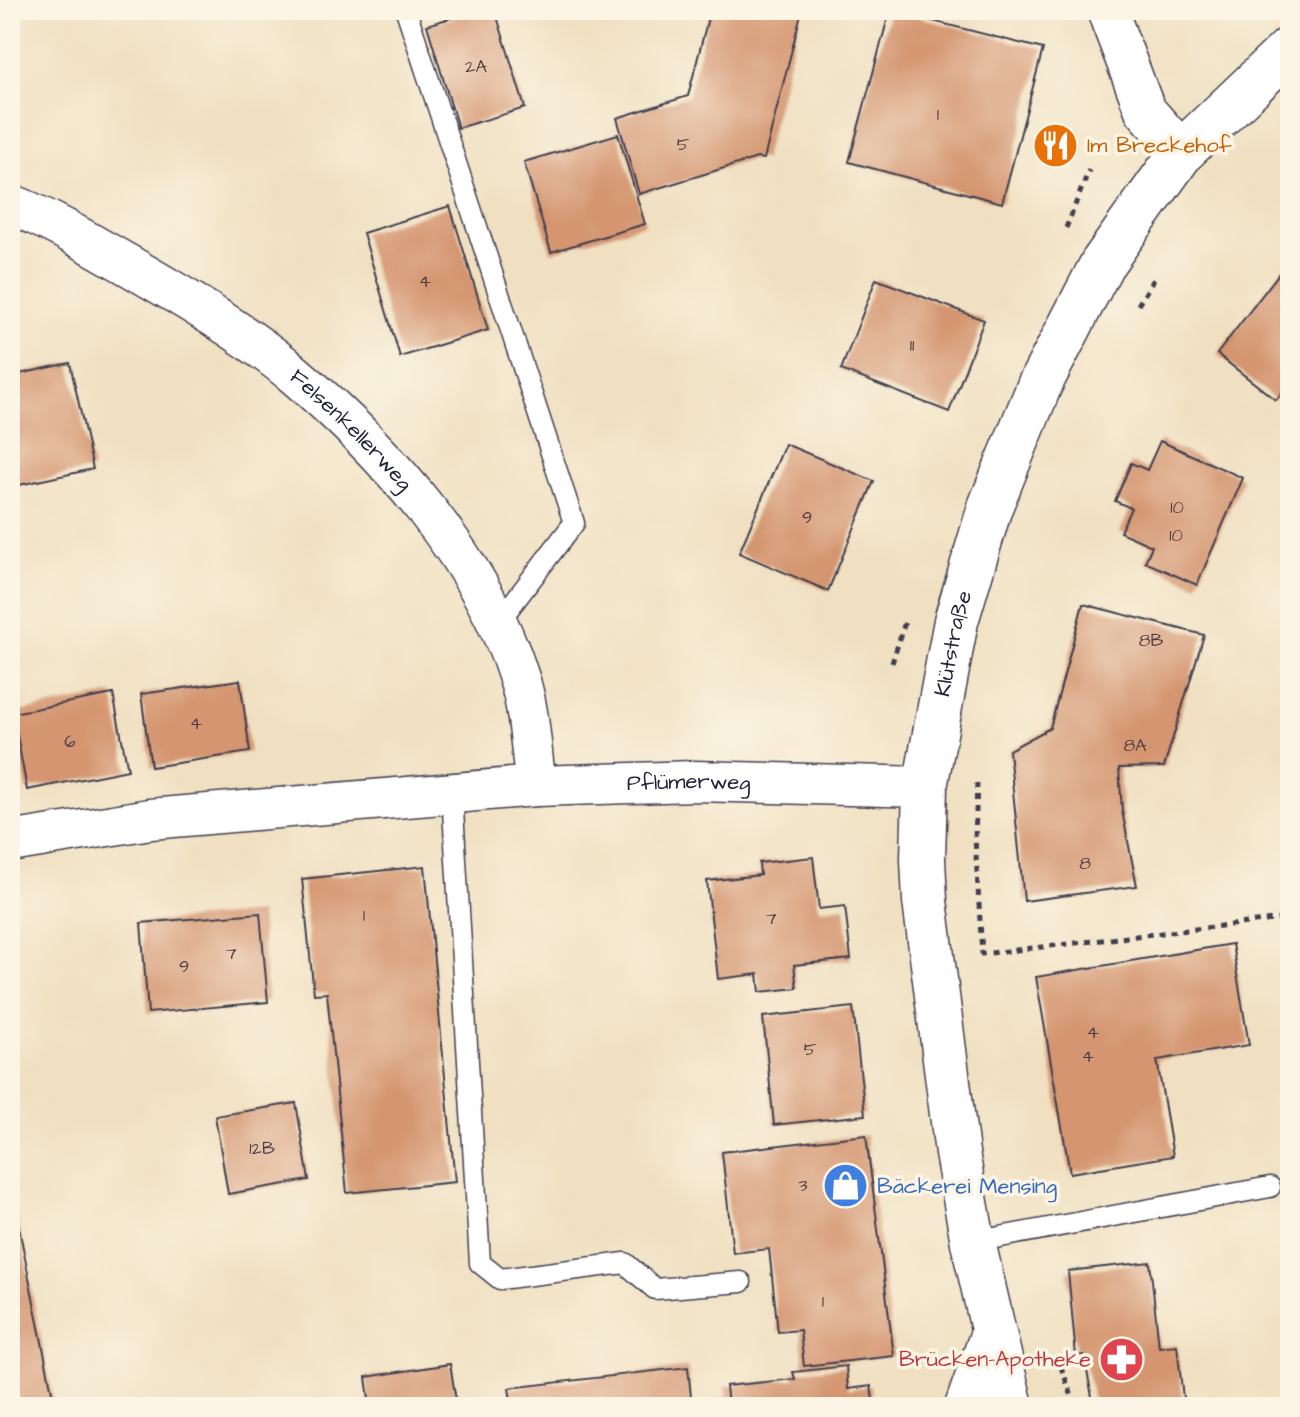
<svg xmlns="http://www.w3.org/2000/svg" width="1300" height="1417" font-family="'Architects Daughter',sans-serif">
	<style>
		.building { fill: #d49570 }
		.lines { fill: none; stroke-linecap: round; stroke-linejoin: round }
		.lane-casing { stroke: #413e4f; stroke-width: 23 }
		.street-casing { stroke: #413e4f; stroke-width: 43 }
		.secondary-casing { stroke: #413e4f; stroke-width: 47 }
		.primary-casing { stroke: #413e4f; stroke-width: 47 }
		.path { stroke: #413e4f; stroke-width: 5; stroke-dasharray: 6 6; stroke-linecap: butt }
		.lane { stroke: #fff; stroke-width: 20 }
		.street { stroke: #fff; stroke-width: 40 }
		.secondary { stroke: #fff; stroke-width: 44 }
		.primary { stroke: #fff; stroke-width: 44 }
		.labels { text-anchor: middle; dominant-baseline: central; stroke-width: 7; stroke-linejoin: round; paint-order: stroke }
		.number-label { font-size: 18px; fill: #4e3f48 }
		.food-label { font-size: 22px; fill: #c56008; stroke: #fcf5e5; text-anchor: start }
		.street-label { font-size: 22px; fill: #22223b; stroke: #fcf5e5 }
		.shop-label { font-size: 22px; fill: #366cbe; stroke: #fcf5e5; text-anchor: start }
		.health-label { font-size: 22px; fill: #be3a42; stroke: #fcf5e5; text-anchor: end }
	</style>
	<rect width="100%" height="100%" fill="#fcf5e5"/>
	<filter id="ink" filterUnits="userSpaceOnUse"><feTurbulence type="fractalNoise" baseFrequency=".0125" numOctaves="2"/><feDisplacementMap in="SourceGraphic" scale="16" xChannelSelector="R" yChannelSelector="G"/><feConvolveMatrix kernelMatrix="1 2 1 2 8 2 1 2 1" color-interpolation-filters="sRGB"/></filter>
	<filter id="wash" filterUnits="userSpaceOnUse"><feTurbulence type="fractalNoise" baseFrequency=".006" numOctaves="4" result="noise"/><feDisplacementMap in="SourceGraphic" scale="32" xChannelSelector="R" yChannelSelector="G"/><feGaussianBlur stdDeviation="1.8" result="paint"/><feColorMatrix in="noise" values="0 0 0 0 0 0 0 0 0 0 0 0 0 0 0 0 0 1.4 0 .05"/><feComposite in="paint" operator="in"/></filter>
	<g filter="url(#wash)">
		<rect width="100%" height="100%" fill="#f0e0c1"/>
		<g id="blocks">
			<path class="building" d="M478 10H495L525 108 458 128 427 25Z
				M710 10H802L764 159 757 158 639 194 617 118 688 96Z
				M890 10 1043 49 1002 203 849 162Z
				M618 134 645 224 551 252 524 162Z
				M450 206 488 330 400 357 363 233Z
				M1290 259V382L1276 400 1217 354Z
				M876 279 984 320 949 412 841 370Z
				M70 363 93 469 10 487V376Z
				M1160 441 1243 478 1197 585 1145 562 1152 546 1120 532 1131 508 1115 501 1131 463 1147 470Z
				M785 444 874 481 828 591 739 553Z
				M1083 604 1204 635 1164 767 1119 768 1122 811 1137 886 1024 901 1009 750 1050 728Z
				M240 680 250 752 151 767 141 694Z
				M113 694 128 770 27 790 13 713Z
				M813 857 819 909 845 906 851 959 794 965 797 988 760 992 758 974 718 979 707 881 760 875 759 863Z
				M425 866 455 1182 347 1193 327 993 314 994 302 879Z
				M260 913 268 1002 148 1013 141 923Z
				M1232 944 1249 1045 1157 1060 1173 1156 1070 1173 1036 977Z
				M853 1007 865 1115 774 1125 763 1017Z
				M296 1103 309 1180 228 1194 215 1116Z
				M866 1135 894 1356 804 1366 800 1330 778 1332 769 1249 733 1253 722 1152Z
				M10 1198H13L54 1402 26 1407H10Z
				M1150 1262 1159 1347 1177 1345 1184 1407H1094L1084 1355 1076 1356 1068 1271Z
				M450 1364 457 1407H370L366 1377Z
				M846 1366 848 1389 871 1386 874 1407H728L726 1386 795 1379 793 1372Z
				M688 1367 692 1407H512L509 1388Z"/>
		</g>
	</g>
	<g filter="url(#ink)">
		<use href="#blocks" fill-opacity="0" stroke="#413e4f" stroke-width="2"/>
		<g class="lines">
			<defs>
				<path id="lane" d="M406 10 574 523 497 624
					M452 793 480 1263 500 1279 625 1263 655 1289 741 1282
					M973 1242 1270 1187"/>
				<g id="street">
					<path d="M1107 10 1145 110 1182 152"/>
					<path id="s1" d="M10 204C52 220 89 243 128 265 180 295 250 336 295 375 388 454 482 560 519 678 530 712 531 752 536 786"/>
					<path id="s2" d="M10 842 150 819 536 786 694 781 925 787"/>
				</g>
				<g id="secondary">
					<path id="s3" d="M1011 1407 973 1242 957 1153 925 901 923 859 925 787 956 621 990 507 1040 384 1102 264 1182 152 1290 49"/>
				</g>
				<path id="primary" d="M967 1407 993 1333"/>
			</defs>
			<use href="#lane" class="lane-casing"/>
			<use href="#street" class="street-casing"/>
			<use href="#secondary" class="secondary-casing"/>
			<use href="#primary" class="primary-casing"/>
			<path class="path" d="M1066 228 1089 170
				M1138 305 1156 276
				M892 663 905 622
				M977 783 975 838 982 954 1290 918
				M1050 1361 1061 1367 1076 1407"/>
			<use href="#lane" class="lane"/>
			<use href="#street" class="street"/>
			<use href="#secondary" class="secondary"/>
			<use href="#primary" class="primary"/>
		</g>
	</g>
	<defs>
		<symbol id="restaurant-disc" viewBox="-11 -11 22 22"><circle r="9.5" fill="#e8710a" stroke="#fcf5e5"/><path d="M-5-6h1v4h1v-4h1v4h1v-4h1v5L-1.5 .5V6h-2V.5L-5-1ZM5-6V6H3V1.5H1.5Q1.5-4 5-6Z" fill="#fff"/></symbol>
		<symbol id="shop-disc" viewBox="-11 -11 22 22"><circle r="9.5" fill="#3f7fe0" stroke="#fcf5e5"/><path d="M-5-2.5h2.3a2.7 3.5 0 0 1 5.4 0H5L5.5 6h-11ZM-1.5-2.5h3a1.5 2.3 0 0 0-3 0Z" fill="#fff"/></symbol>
		<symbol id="pharmacy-disc" viewBox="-11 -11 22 22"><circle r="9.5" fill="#e0444e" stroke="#fcf5e5"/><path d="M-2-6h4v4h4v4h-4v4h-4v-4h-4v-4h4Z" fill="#fff"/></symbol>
	</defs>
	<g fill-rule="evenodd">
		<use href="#restaurant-disc" x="1030" y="120" width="51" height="51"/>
		<use href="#shop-disc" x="820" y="1160" width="51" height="51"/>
		<use href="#pharmacy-disc" x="1096" y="1334" width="51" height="51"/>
	</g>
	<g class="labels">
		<g class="number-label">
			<text x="476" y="66">2A</text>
			<text x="938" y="114">1</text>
			<text x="683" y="144">5</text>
			<text x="425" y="281">4</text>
			<text x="912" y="345">11</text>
			<text x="1177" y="507">10</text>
			<text x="807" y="517">9</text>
			<text x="1176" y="535">10</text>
			<text x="1151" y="640">8B</text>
			<text x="196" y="723">4</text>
			<text x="70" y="741">6</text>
			<text x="1135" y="745">8A</text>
			<text x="1085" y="863">8</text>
			<text x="364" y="915">1</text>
			<text x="771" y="918">7</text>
			<text x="231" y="953">7</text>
			<text x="184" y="966">9</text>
			<text x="1093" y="1032">4</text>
			<text x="810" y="1049">5</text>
			<text x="1088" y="1056">4</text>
			<text x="262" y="1148">12B</text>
			<text x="803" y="1185">3</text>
			<text x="823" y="1301">1</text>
		</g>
		<g class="food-label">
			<text x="1087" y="145">Im Breckehof</text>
		</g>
		<g class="street-label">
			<text stroke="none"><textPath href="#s1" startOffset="412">Felsenkellerweg</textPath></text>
			<text stroke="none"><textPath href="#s3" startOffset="774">Klütstraße</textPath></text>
			<text stroke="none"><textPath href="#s2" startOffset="682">Pflümerweg</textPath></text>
		</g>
		<g class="shop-label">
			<text x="877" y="1186">Bäckerei Mensing</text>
		</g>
		<g class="health-label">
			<text x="1091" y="1359">Brücken-Apotheke</text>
		</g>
	</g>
	<rect width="1300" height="1417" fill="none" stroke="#fcf5e5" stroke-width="40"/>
</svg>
